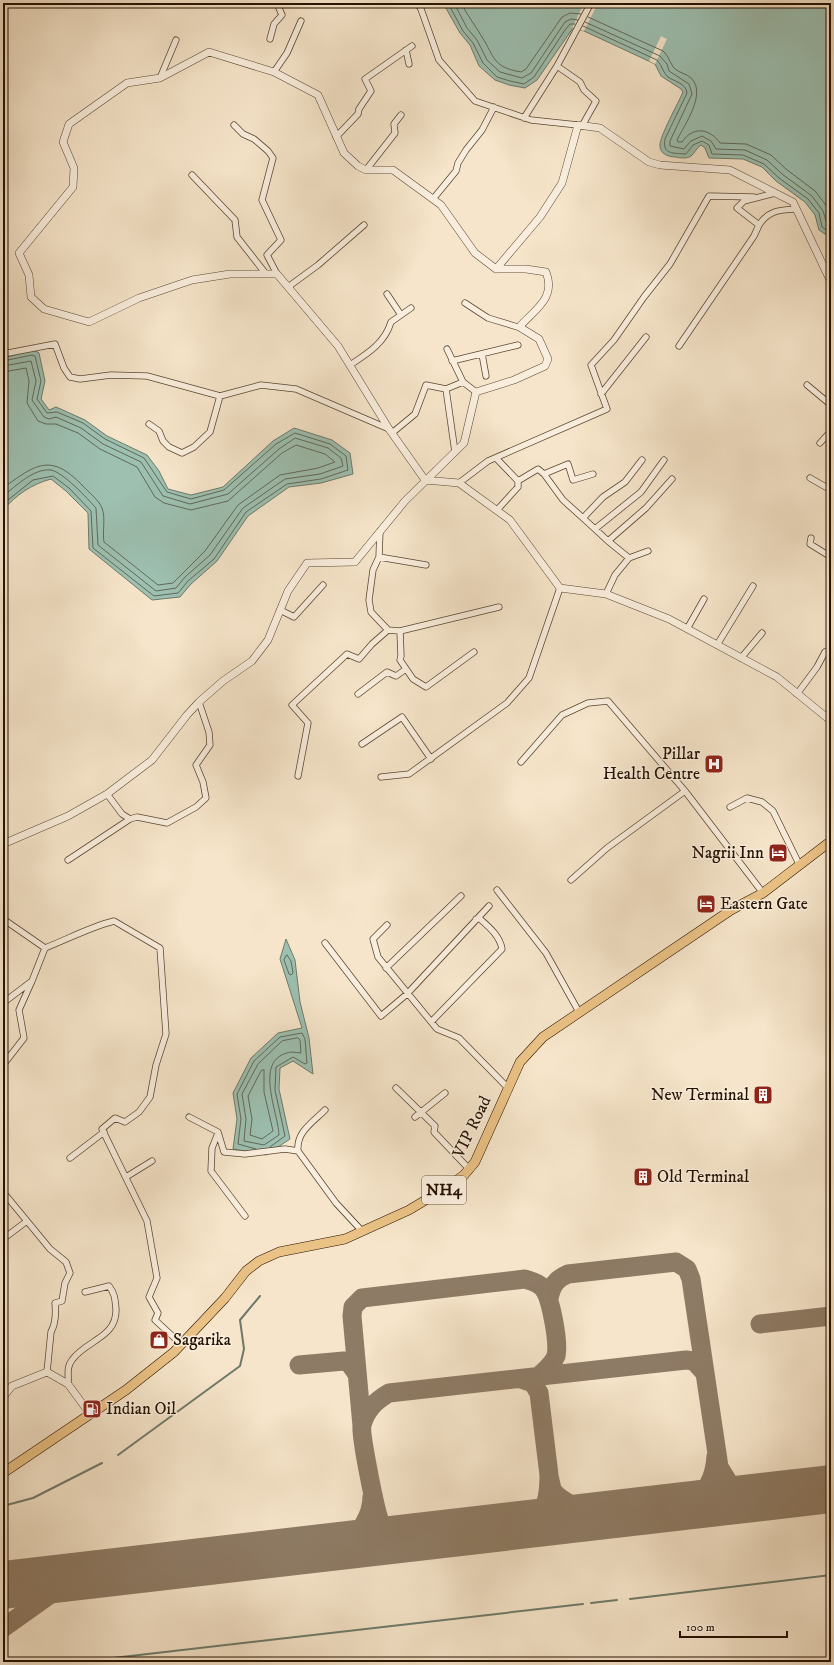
<svg xmlns="http://www.w3.org/2000/svg" width="834" height="1665" font-family="'IM FELL DW Pica',serif">
	<style>
		.water { fill: #9dc0b1; stroke: #6d7a6a }
		.pier { fill: #f6e5ca }
		.lines { fill: none; stroke-linecap: round; stroke-linejoin: round }
		.shore { stroke: #616858; stroke-width: 1 }
		.stream { stroke: #6d7a6a; stroke-width: 2 }
		.taxiway { stroke: #8e7b65; stroke-width: 19 }
		.runway { stroke: #8e7b65; stroke-width: 48 }
		.minor-casing { stroke: #594632; stroke-width: 7 }
		.tertiary-casing { stroke: #594632; stroke-width: 8 }
		.trunk-casing { stroke: #251100; stroke-width: 10 }
		.minor { stroke: #f9eedd; stroke-width: 5.5 }
		.tertiary { stroke: #f9eedd; stroke-width: 7 }
		.trunk { stroke: #ebc285; stroke-width: 9 }
		.labels { text-anchor: middle; dominant-baseline: central; stroke-width: 3; stroke-linejoin: round; paint-order: stroke }
		.shield { fill: #f9eedd; stroke: #655342; stroke-width: 1 }
		.shield-label { font-size: 16px; font-weight: bold; fill: #251100 }
		.poi-label { font-size: 17px; fill: #251100; stroke: #f9eedd; text-anchor: start }
		.street-label { font-size: 17px; fill: #251100; stroke: #f9eedd }
	</style>
	<rect width="100%" height="100%" fill="#f6e5ca"/>
	<filter id="stains"><feTurbulence type="fractalNoise" baseFrequency=".005" numOctaves="4"/><feColorMatrix values="0 0 0 0 .2 0 0 0 0 .09 0 0 0 0 .02 0 0 0 .5 -.17"/></filter>
	<radialGradient id="worn" r=".72"><stop offset=".6" stop-color="#630" stop-opacity="0"/><stop offset="1" stop-color="#630" stop-opacity=".3"/></radialGradient>
	<path class="water" d="M443 3H831V238L819 230 815 215 805 202 776 181 762 167 743 159 709 158 705 148 701 145C696 148 695 153 691 156 687 159 680 158 676 157 669 157 660 154 660 146 659 137 679 102 683 92L681 89 661 76 655 64 584 31 573 28 537 80 525 88 509 85 495 80 479 66 470 45 460 33Z
		M34 350 39 353 45 381 41 399 49 410 56 407 85 420 107 436 147 455 159 471 168 489 191 495 223 487 273 441 294 428 332 440 350 453 353 474 321 483 289 487 248 516 217 561 191 584 180 597 152 600 89 549 88 513 66 491 51 479C32 484 16 495 3 510V358Z
		M286 939 295 960 300 1002 309 1038 313 1074 293 1061 280 1068 279 1089 290 1139 266 1155 233 1149 237 1119 233 1093 251 1058 278 1033 302 1028 280 959Z"/>
	<path class="pier" d="M584 3H598L584 31 572 28Z
		M661 36 667 39 655 64 649 61Z"/>
	<g class="lines">
		<path class="shore" d="M448 3 463 31 473 43 483 63 497 77 510 81 524 84 534 77 565 30 570 24H575
			M454 3 467 28 477 40 487 60 500 72 522 78 531 73 565 22 571 19 578 20
			M461 3C467 15 475 25 482 37 495 57 492 67 521 72L526 69 562 17 570 13 581 14
			M588 17 663 51C669 56 670 64 675 69 680 73 687 74 691 78 707 93 685 124 677 140L678 142H682C693 126 709 128 720 143L746 144 771 155 786 169 815 191 828 208 831 217
			M585 22 660 56 667 64 669 71 689 84 692 94 670 141V146L684 149 691 141 702 136 711 141 716 149 745 150 767 160 782 174 812 196 823 211 827 224 831 227
			M583 26 657 60C662 65 663 73 668 77 675 82 686 83 687 93L665 139C662 155 674 153 686 154L693 145 702 141 709 145 712 154 743 155 764 164 779 178 808 199 819 213 822 227 831 233
			M3 361 32 355 35 356 41 381 37 399 47 413 57 412 83 423 105 439 144 458 167 492 191 499 224 490 276 444 295 433 330 444 346 456 348 470 321 479 287 484 246 512 214 559 188 581 178 593 154 596 93 548 91 511 69 488 53 476 33 480 3 504
			M3 366 31 361 36 381 32 400 44 417 49 419 56 417 81 428 103 444 141 462 163 496 190 504 228 494 279 449 295 438 328 448 341 458 343 466 320 474 285 479 243 508 210 555 185 577 176 588 156 591 98 545 96 508C88 499 63 472 51 470 34 468 16 486 3 496
			M3 372 26 368 29 381 27 403 38 421 46 424H56L78 433 100 449 137 467 155 497 164 503 191 510 228 501 282 453 296 445 325 454 335 462 318 468 280 475 238 505 205 551 173 583 158 585 104 542C102 532 106 519 102 508 99 500 88 492 82 485 50 452 35 465 3 488
			M287 955 291 961 293 973 291 975 289 974 284 960Z
			M298 1038 300 1040 301 1053C298 1053 295 1052 292 1052 252 1057 278 1111 279 1135L264 1145 244 1141 246 1119 242 1094 258 1064 282 1041Z
			M264 1070V1092L273 1131 262 1139 250 1135 252 1119 248 1096 261 1071Z
			M256 1149 238 1144 241 1119 237 1094 254 1061 280 1037 302 1033 305 1039 307 1063 305 1064 293 1057 276 1067 275 1090 285 1136 270 1147"/>
		<path class="stream" d="M118 1455 240 1366 244 1349 240 1320 260 1296
			M3 1506 33 1498 102 1463
			M630 1599 831 1575
			M591 1603 617 1600
			M107 1662 113 1658 583 1604"/>
		<path class="taxiway" d="M549 1298C552 1285 556 1279 568 1274L676 1262 687 1269 691 1279 719 1467 730 1485 747 1499
			M760 1324 831 1316
			M299 1365 344 1361 350 1364 357 1374
			M521 1379 533 1383 539 1393 549 1475C549 1494 547 1512 530 1524
			M362 1426 352 1316 353 1307 362 1298 525 1279C531 1281 537 1282 542 1287 551 1296 559 1343 556 1356 553 1364 544 1371 538 1377
			M549 1476C550 1480 551 1485 552 1489 558 1501 584 1511 596 1516
			M692 1505C707 1491 715 1477 716 1456
			M400 1539C393 1535 386 1531 381 1524 376 1515 360 1434 362 1425 366 1410 375 1401 389 1393L686 1360 694 1361 705 1373
			M344 1545C360 1534 372 1516 372 1496
			M3 1628 69 1581 82 1575"/>
		<path class="runway" d="M3 1585 831 1489"/>
		<defs>
			<path id="minor" d="M417 3 421 9 439 60 475 101 531 120 578 125
				M270 39 274 24 282 15 279 8 282 3
				M406 50 409 64
				M557 66 591 3
				M274 72 287 53 301 21
				M160 78 176 40
				M524 118 557 66 580 82 584 90 596 101 582 126
				M234 125 243 134 254 139 268 151 273 158 262 200 281 240 267 255 277 274
				M336 137 358 114 359 109 371 91 365 79 412 46
				M366 170 395 133 394 124 401 115
				M192 175 235 220 237 237 266 274
				M433 199 456 171 458 163 466 150 482 130 494 107
				M759 225C769 210 780 210 796 209
				M288 287 318 265 364 225
				M387 294 401 315
				M465 303 488 318 521 328
				M679 346 754 236 759 225 737 208 744 201 775 193
				M447 349 463 382
				M3 354 55 344 64 368 70 377 80 379 111 375 147 376 220 396 261 385 296 389 389 429
				M482 354 486 376
				M452 361 518 345
				M350 365C367 354 385 343 391 322L411 308
				M807 385 831 405
				M601 394 646 337
				M149 424 159 431 163 441 169 447 182 453 194 447 210 432 220 396
				M392 433 415 414 426 385 446 389
				M820 443 831 431
				M455 452 446 389 463 382 476 392
				M496 458 518 481
				M544 474 568 464 573 480 593 474
				M810 478 831 490
				M459 483 488 461 607 409 591 365 614 340 644 297 670 264 709 196 754 197
				M497 510 518 487V481L538 469 544 474 563 500 583 518
				M595 529 583 518 603 497 625 482 642 460
				M380 531 379 557 373 570 369 600 371 612 388 630 400 631 401 656 400 660 413 679 426 687 474 652
				M811 538 810 544 831 557
				M608 541 595 529 641 492 664 460
				M379 557 426 565
				M629 558 608 541 646 508 672 479
				M606 594 615 575 629 558 648 551
				M280 610 294 617 323 585
				M687 629 704 599
				M400 631 499 607
				M717 645 753 586
				M741 658 762 633
				M358 694 387 672 396 676 406 669
				M797 694 817 667 825 652
				M362 744 402 717 431 759
				M521 762 562 715 588 703 608 701 685 791 763 893
				M298 776 308 723 292 705 347 654 359 659 372 644 388 630
				M381 777 409 774 507 703 529 678 560 588
				M107 794 122 814 130 819 137 817 167 823 196 807 206 798 203 782 196 765 210 745 209 732 199 702
				M730 807 747 798 762 802 773 811 799 864
				M68 860 130 819
				M571 880 607 848 685 791
				M497 890 546 953 579 1012
				M3 919 45 948
				M387 925 373 939 378 957 437 1029 459 1038 509 1089
				M325 943 381 1016 407 994 489 906
				M386 968 461 896
				M3 1003 32 981 45 948C68 939 90 927 114 921L160 948 166 1034 156 1065 150 1097 139 1112 125 1122 115 1118 102 1129 147 1221 157 1278 149 1297 158 1313 155 1320 181 1344
				M432 1021 502 949C500 936 489 927 480 919H476
				M3 1065 24 1038 19 1010 32 981
				M396 1088 435 1126 434 1132 470 1170
				M325 1110C313 1122 296 1132 298 1151L336 1203 362 1231
				M189 1117 218 1132 224 1152 245 1154 285 1149 298 1151
				M415 1117 445 1093
				M218 1133 212 1148 211 1171 245 1216
				M70 1158 104 1132
				M126 1177 152 1161
				M3 1192 27 1221 3 1239
				M27 1221 50 1249 66 1262 70 1273 65 1283 62 1301 55 1303C56 1313 56 1323 51 1332L47 1372
				M68 1384C69 1375 66 1368 72 1360 86 1340 117 1338 116 1309 115 1299 115 1294 109 1286L85 1292"/>
			<path id="tertiary" d="M496 269 540 217 562 183 578 125 600 128 649 162 660 165 730 170 793 202 831 282
				M3 844 68 816 107 794 152 760 187 715 199 702 223 681 252 661 268 640 288 591 307 563 355 562 405 501 464 443 476 392 514 380 545 366 548 359 539 339 521 328V325C537 308 556 297 546 272L526 269H496L475 253 441 205 393 170H366L358 166 344 153 318 95 274 72 209 52 160 78 127 83 69 124 63 142 74 168 73 187 19 253 29 275 31 297 44 309 89 322 139 298 192 280 230 274H277L338 346 389 429 425 480 459 483 510 520 560 588 606 594 669 619 777 677 831 721
				M3 1397 12 1386 47 1372 68 1384 90 1414"/>
			<path id="trunk" d="M3 1473 126 1390 174 1352 225 1298 246 1271 259 1261 279 1252 345 1239 409 1210 449 1186 464 1175 475 1162 520 1062 543 1037 731 910 763 893 831 841"/>
		</defs>
		<use href="#minor" class="minor-casing"/>
		<use href="#tertiary" class="tertiary-casing"/>
		<use href="#trunk" class="trunk-casing"/>
		<use href="#minor" class="minor"/>
		<use href="#tertiary" class="tertiary"/>
		<use href="#trunk" class="trunk"/>
	</g>
	<defs>
		<symbol id="hospital-square" viewBox="-11 -11 22 22"><rect x="-9" y="-9" width="18" height="18" rx="4" fill="#8f2418" stroke="#f9eedd"/><path d="M-5-5h3v3.5h4V-5h3V5h-3V1.5h-4V5h-3Z" fill="#fff"/></symbol>
		<symbol id="hotel-square" viewBox="-11 -11 22 22"><rect x="-9" y="-9" width="18" height="18" rx="4" fill="#8f2418" stroke="#f9eedd"/><path d="M-6-4.5h1.5V1H6V5H4.5V3h-9V5H-6ZM-4 0a1.8 1.8 0 1 1 3.6 0ZM.5 0V-2.5h3Q6-2.5 6 0Z" fill="#fff"/></symbol>
		<symbol id="building-square" viewBox="-11 -11 22 22"><rect x="-9" y="-9" width="18" height="18" rx="4" fill="#8f2418" stroke="#f9eedd"/><path d="M-4-6H4V6H1V3H-1V6H-4ZM-2.5-4.3h1.7v1.8h-1.7ZM.8-4.3h1.7v1.8H.8ZM-2.5-1h1.7V.8h-1.7ZM.8-1h1.7V.8H.8Z" fill="#fff"/></symbol>
		<symbol id="shop-square" viewBox="-11 -11 22 22"><rect x="-9" y="-9" width="18" height="18" rx="4" fill="#8f2418" stroke="#f9eedd"/><path d="M-5-2.5h2.3a2.7 3.5 0 0 1 5.4 0H5L5.5 6h-11ZM-1.5-2.5h3a1.5 2.3 0 0 0-3 0Z" fill="#fff"/></symbol>
		<symbol id="fuel-square" viewBox="-11 -11 22 22"><rect x="-9" y="-9" width="18" height="18" rx="4" fill="#8f2418" stroke="#f9eedd"/><path d="M-5.5-6h7V0h2V4h1.3V-2.5L3-4.5l.8-.8L6-3V5H2.5V1h-1V6h-7ZM-4.2-4.7v3.2H.2V-4.7Z" fill="#fff"/></symbol>
	</defs>
	<g fill-rule="evenodd">
		<use href="#hospital-square" x="703" y="753" width="22" height="22"/>
		<use href="#hotel-square" x="767" y="842" width="22" height="22"/>
		<use href="#hotel-square" x="695" y="893" width="22" height="22"/>
		<use href="#building-square" x="752" y="1084" width="22" height="22"/>
		<use href="#building-square" x="632" y="1166" width="22" height="22"/>
		<use href="#shop-square" x="148" y="1329" width="22" height="22"/>
		<use href="#fuel-square" x="81" y="1398" width="22" height="22"/>
	</g>
	<g class="labels">
		<rect class="shield" x="422" y="1176" width="44" height="28" rx="3"/>
		<g class="shield-label">
			<text x="444" y="1190">NH4</text>
		</g>
		<g class="poi-label">
			<text x="700" y="754" text-anchor="end">Pillar<tspan x="700" dy="20">Health Centre</tspan></text>
			<text x="764" y="853" text-anchor="end">Nagrii Inn</text>
			<text x="720" y="904">Eastern Gate</text>
			<text x="749" y="1095" text-anchor="end">New Terminal</text>
			<text x="657" y="1177">Old Terminal</text>
			<text x="173" y="1340">Sagarika</text>
			<text x="106" y="1409">Indian Oil</text>
		</g>
		<g class="street-label">
			<text transform="translate(472 1127) rotate(-64)">VIP Road</text>
		</g>
	</g>
	<rect width="834" height="1665" fill="none" stroke="#f6e5ca" stroke-width="16"/>
	<rect x="4" y="4" width="826" height="1657" fill="none" stroke="#251100" stroke-width="2"/>
	<rect x="8" y="8" width="818" height="1649" fill="none" stroke="#251100"/>
	<path d="M680 1631v6h107v-6" fill="none" stroke="#251100" stroke-width="2"/>
	<text x="686" y="1631" font-size="12" fill="#251100" stroke="#f9eedd" stroke-width="3" paint-order="stroke">100 m</text>
	<rect width="100%" height="100%" filter="url(#stains)"/>
	<rect width="100%" height="100%" fill="url(#worn)"/>
</svg>
